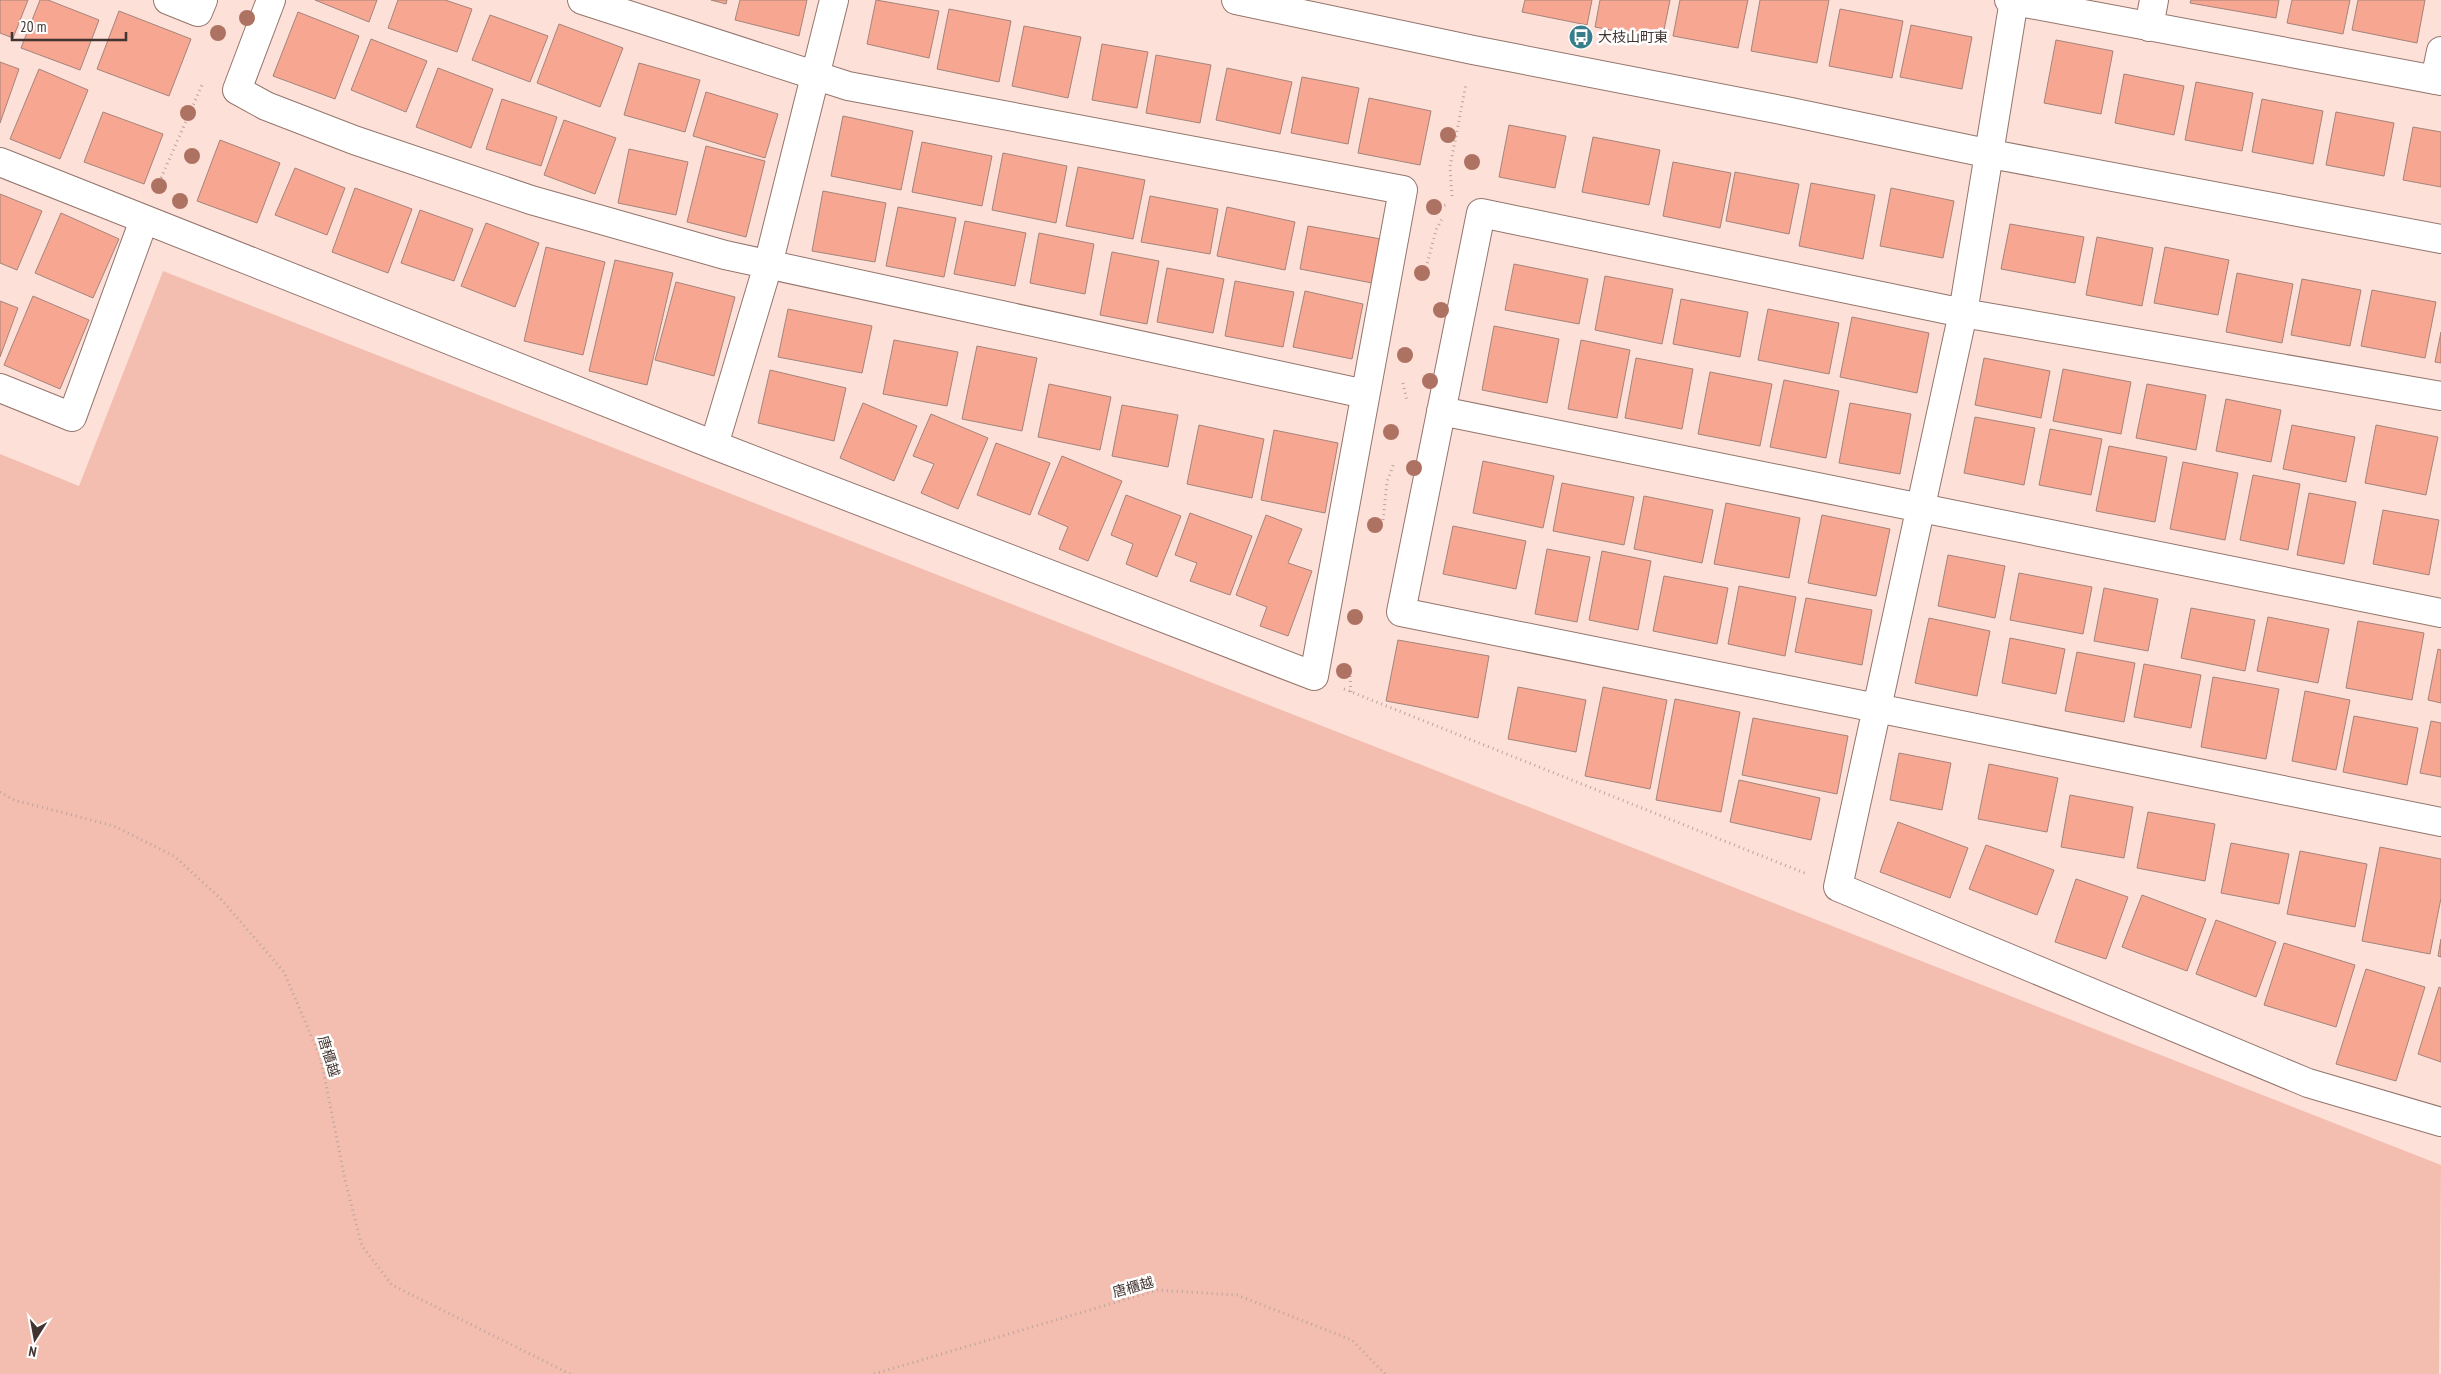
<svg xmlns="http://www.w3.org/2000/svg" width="2441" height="1374" font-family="'PT Sans Narrow','Noto Sans JP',sans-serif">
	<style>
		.green { fill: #f3beb0 }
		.building { fill: #f6a691; stroke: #a5847b }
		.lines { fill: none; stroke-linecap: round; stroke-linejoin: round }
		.minor-casing { stroke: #94756c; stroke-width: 30 }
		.path { stroke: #bba49d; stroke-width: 3; stroke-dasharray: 1 4; stroke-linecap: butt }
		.minor { stroke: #fff; stroke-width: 28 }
		.tree { fill: #ae7262 }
		.labels { text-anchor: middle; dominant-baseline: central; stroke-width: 5; stroke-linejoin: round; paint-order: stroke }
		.poi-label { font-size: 14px; fill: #423430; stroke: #fff; text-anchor: start }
		.street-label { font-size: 14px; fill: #423430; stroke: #fff }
	</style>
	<rect width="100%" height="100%" fill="#fde0d8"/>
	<path class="green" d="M163 271 2441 1165 2439 1374H0V454L79 486Z"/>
	<path class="building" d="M0 0H28L13 38 0 33Z
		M40 0H48L99 20 80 70 21 48Z
		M315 0H377L369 22Z
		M398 0H445L472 9 457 52 388 28Z
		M711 0H727L726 4Z
		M740 0H807L799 36 735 20Z
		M876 0 939 11 929 58 867 44Z
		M1525 0H1592L1587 25 1522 12Z
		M1600 0H1670L1662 40 1595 27Z
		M1680 0H1748L1738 48 1673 36Z
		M1760 0H1829L1817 63 1751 51Z
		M2191 0H2279L2276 18 2190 3Z
		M2292 0H2350L2343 34 2287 23Z
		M2358 0H2425L2417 43 2352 30Z
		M949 9 1011 21 999 82 937 69Z
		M1840 9 1903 21 1892 78 1829 66Z
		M119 11 191 39 169 96 97 69Z
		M298 12 359 36 335 99 273 76Z
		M490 15 548 36 530 82 472 60Z
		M559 24 623 48 600 107 537 83Z
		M1911 25 1972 37 1962 89 1900 77Z
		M1024 26 1081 37 1068 98 1012 86Z
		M371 39 427 61 406 112 351 90Z
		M2056 40 2113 51 2101 114 2044 103Z
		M1102 44 1148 52 1137 108 1092 100Z
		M1156 55 1211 65 1200 123 1146 113Z
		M0 62 19 69 0 123Z
		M639 63 700 80 685 132 624 115Z
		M438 68 493 89 471 148 416 127Z
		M1227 68 1292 82 1280 134 1216 120Z
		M39 69 88 90 60 159 10 139Z
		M2124 74 2184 86 2174 135 2115 123Z
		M1302 77 1359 88 1348 144 1291 133Z
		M2196 82 2253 93 2242 151 2185 140Z
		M706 92 778 114 765 158 693 136Z
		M1369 98 1431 111 1420 165 1358 153Z
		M502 99 557 117 541 166 486 149Z
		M2262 99 2323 111 2313 164 2252 152Z
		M103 112 163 134 144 184 84 162Z
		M2336 112 2394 123 2384 176 2326 165Z
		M843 116 913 131 901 190 831 176Z
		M564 120 616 138 595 194 544 175Z
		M1509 125 1566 136 1555 188 1499 177Z
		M2413 127 2441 132V187L2403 180Z
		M1593 137 1660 150 1649 205 1582 192Z
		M220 140 280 163 257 223 197 201Z
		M922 142 992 156 982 206 912 192Z
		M706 146 765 161 746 237 687 222Z
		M629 149 688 162 676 215 618 203Z
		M1003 153 1067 166 1056 223 992 210Z
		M1673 162 1731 173 1720 228 1663 216Z
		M1078 167 1145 180 1133 239 1066 226Z
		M295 168 345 188 327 235 275 215Z
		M1735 172 1799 184 1789 234 1726 221Z
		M1811 183 1875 195 1863 259 1799 246Z
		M355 188 412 209 388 273 332 252Z
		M1891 188 1954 201 1943 258 1880 246Z
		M823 191 886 203 875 262 812 251Z
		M0 194 42 211 17 270 0 263Z
		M1150 196 1218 209 1210 254 1141 242Z
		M898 207 956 218 944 277 886 266Z
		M1227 207 1295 222 1285 270 1217 256Z
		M420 210 473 229 454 281 401 263Z
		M61 213 119 239 93 298 35 273Z
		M965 221 1026 233 1015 286 954 274Z
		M486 223 539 243 515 307 461 286Z
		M2010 224 2084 237 2075 283 2001 269Z
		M1308 226 1381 239 1372 283 1300 269Z
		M1039 233 1094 244 1085 294 1030 283Z
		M2097 237 2153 248 2142 306 2086 295Z
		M546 247 605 262 583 355 524 341Z
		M2165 247 2229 260 2218 315 2154 303Z
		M1112 252 1159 261 1147 324 1100 315Z
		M615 260 673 273 647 385 589 371Z
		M1514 264 1588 279 1579 324 1505 310Z
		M1167 268 1224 279 1213 333 1157 322Z
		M2237 273 2293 284 2282 343 2226 332Z
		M1605 276 1673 289 1662 344 1595 330Z
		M2302 279 2361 290 2350 346 2291 335Z
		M1235 281 1294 292 1283 347 1225 336Z
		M676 282 735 297 714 376 655 360Z
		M2372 290 2436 302 2425 358 2361 346Z
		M1305 291 1363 304 1352 359 1293 347Z
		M33 296 89 320 60 389 4 365Z
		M1681 299 1748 312 1740 357 1673 344Z
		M0 301 18 308 0 357Z
		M788 309 872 326 862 373 778 357Z
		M1768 309 1839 323 1829 374 1758 360Z
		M1852 317 1929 333 1917 393 1840 377Z
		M1494 326 1559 339 1547 403 1482 390Z
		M2441 332V363L2435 362Z
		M894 340 958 352 947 406 883 394Z
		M1581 340 1630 350 1617 418 1568 409Z
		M977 346 1037 358 1022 431 962 419Z
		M1636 358 1693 369 1682 429 1625 418Z
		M1984 358 2050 371 2041 418 1975 405Z
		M2063 369 2131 382 2121 434 2053 421Z
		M770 370 846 388 834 441 758 423Z
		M1710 372 1772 384 1760 446 1698 434Z
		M1784 380 1839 391 1826 458 1770 447Z
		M1049 384 1111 397 1100 450 1038 437Z
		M2147 384 2206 395 2196 450 2136 438Z
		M2226 399 2281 410 2271 462 2216 451Z
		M863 403 917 426 894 481 840 458Z
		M1850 403 1911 414 1900 474 1839 463Z
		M1122 405 1178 415 1168 467 1112 456Z
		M931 414 988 438 958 509 921 493 934 464 913 456Z
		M1975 417 2035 428 2024 485 1964 473Z
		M1199 425 1264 439 1252 498 1187 484Z
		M2292 425 2355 437 2346 482 2283 469Z
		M2376 425 2438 437 2426 495 2365 483Z
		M2050 429 2102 439 2091 495 2039 485Z
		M1274 430 1338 443 1325 513 1261 500Z
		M996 443 1050 463 1030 515 977 495Z
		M2109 446 2167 457 2155 522 2096 511Z
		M1062 456 1122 481 1088 561 1059 549 1068 527 1038 514Z
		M1483 461 1554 476 1543 528 1473 513Z
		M2183 462 2238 473 2225 540 2170 529Z
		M2253 475 2300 484 2288 550 2240 540Z
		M1562 483 1634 497 1624 545 1553 531Z
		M2309 493 2356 502 2344 564 2297 555Z
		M1126 495 1181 516 1157 577 1126 564 1133 544 1111 535Z
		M1644 496 1713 510 1702 563 1634 549Z
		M1726 503 1800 518 1789 578 1714 564Z
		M2383 510 2439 520 2429 575 2373 564Z
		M1190 513 1252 536 1230 595 1190 581 1197 563 1175 555Z
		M1266 515 1302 529 1288 563 1312 571 1288 636 1260 626 1267 607 1236 595Z
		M1822 515 1890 529 1876 596 1808 583Z
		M1453 526 1526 541 1516 589 1443 574Z
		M1547 549 1590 557 1577 622 1535 614Z
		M1602 551 1651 561 1638 630 1589 620Z
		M1948 555 2005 566 1995 618 1938 606Z
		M2019 573 2092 587 2083 634 2010 620Z
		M1664 576 1728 588 1717 644 1653 631Z
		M1739 586 1796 597 1785 656 1728 644Z
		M2104 588 2158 599 2148 651 2094 641Z
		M1806 598 1872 610 1862 665 1795 652Z
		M2191 608 2255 620 2245 671 2181 658Z
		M2268 617 2329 629 2318 683 2257 671Z
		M1929 618 1990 631 1977 696 1915 683Z
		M2358 621 2424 633 2412 700 2346 688Z
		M2010 638 2065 649 2056 694 2002 683Z
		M1398 640 1489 656 1478 718 1386 701Z
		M2438 649 2441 650V703L2428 700Z
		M2077 652 2135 663 2124 722 2065 711Z
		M2144 664 2201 675 2191 728 2134 717Z
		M2213 677 2279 689 2266 759 2201 747Z
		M1518 687 1586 700 1576 752 1508 739Z
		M1603 687 1667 700 1650 789 1585 776Z
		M2305 691 2350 700 2336 770 2292 761Z
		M1675 699 1740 712 1721 812 1656 800Z
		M2354 716 2418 728 2407 785 2343 772Z
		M1753 718 1848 736 1837 794 1742 775Z
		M2431 721 2441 723V777L2420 773Z
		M1899 753 1951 763 1942 810 1890 800Z
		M1989 764 2058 778 2047 832 1978 819Z
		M1739 780 1820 798 1811 840 1730 822Z
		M2070 795 2133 807 2124 858 2061 847Z
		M2148 812 2215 824 2205 881 2137 868Z
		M1898 822 1968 848 1950 898 1880 872Z
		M2231 843 2289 854 2279 904 2221 893Z
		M1986 845 2054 870 2037 915 1969 889Z
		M2380 847 2441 859V898L2430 954 2362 941Z
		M2300 851 2367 864 2355 927 2287 914Z
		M2076 879 2128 897 2106 959 2055 942Z
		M2142 895 2206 919 2187 971 2122 947Z
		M2216 920 2276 942 2256 997 2196 974Z
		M2441 939V957L2438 956Z
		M2284 943 2355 965 2336 1027 2264 1005Z
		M2366 969 2425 987 2396 1081 2336 1064Z
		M2439 987 2441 988V1062L2418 1054Z"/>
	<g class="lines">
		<defs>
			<path id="minor" d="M168 0 198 12 203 0
				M271 0 237 90 266 106 354 140 531 200 725 255 1365 394
				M1236 0 1473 50 1786 111 1991 154 2441 239
				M2009 0 2441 81
				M2014 0 1963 313 1838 887 2308 1083 2441 1122
				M2149 27 2154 0
				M2435 80 2441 51
				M0 162 714 445 1314 676 1403 190 848 86 582 0
				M0 388 72 417 144 220
				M2441 396 1963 313 1481 213 1401 612 2441 822
				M1441 411 2441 613
				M714 445 768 265 834 0"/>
		</defs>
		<use href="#minor" class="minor-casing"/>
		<path class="path" d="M157 187 202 85
			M1452 196 1450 167 1466 84
			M1435 209 1448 204
			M1426 268 1436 230 1443 217
			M1403 383 1407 401
			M1383 520 1387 482 1394 463
			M1350 676 1351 693
			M1344 689 1807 874
			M0 792 14 800 114 826 174 856 220 898 284 972 321 1059 345 1180 362 1246 392 1285 570 1374
			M874 1374 1157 1290 1237 1295 1352 1340 1385 1374"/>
		<use href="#minor" class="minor"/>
	</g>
	<g class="tree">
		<circle cx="247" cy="18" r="8"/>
		<circle cx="218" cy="33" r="8"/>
		<circle cx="188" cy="113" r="8"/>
		<circle cx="1448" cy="135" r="8"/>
		<circle cx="192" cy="156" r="8"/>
		<circle cx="1472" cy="162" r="8"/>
		<circle cx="159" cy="186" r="8"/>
		<circle cx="180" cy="201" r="8"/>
		<circle cx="1434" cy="207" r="8"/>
		<circle cx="1422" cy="273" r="8"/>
		<circle cx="1441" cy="310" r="8"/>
		<circle cx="1405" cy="355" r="8"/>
		<circle cx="1430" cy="381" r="8"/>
		<circle cx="1391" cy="432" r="8"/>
		<circle cx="1414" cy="468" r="8"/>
		<circle cx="1375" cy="525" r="8"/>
		<circle cx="1355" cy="617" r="8"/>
		<circle cx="1344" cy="671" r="8"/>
	</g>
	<defs>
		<symbol id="bus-disc" viewBox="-11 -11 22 22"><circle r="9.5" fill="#387d8b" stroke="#fff"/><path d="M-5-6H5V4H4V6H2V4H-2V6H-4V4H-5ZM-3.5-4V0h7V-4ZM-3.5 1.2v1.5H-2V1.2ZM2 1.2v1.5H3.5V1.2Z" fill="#fff"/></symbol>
	</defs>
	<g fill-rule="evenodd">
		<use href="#bus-disc" x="1567" y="23" width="28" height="28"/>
	</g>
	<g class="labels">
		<g class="poi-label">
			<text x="1598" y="37">大枝山町東</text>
		</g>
		<g class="street-label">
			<text transform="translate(329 1056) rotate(73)">唐櫃越</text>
			<text transform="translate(1133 1287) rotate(-15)">唐櫃越</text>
		</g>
	</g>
	<g transform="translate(35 1339) rotate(191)" stroke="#ffffff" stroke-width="4" paint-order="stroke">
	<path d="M0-4L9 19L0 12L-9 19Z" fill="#423430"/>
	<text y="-8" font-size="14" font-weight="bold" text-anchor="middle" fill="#423430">N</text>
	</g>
	<path d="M12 32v8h114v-8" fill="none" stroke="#423430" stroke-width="2.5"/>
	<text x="20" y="32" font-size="15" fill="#423430" stroke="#ffffff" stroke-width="4" paint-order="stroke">20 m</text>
</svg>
